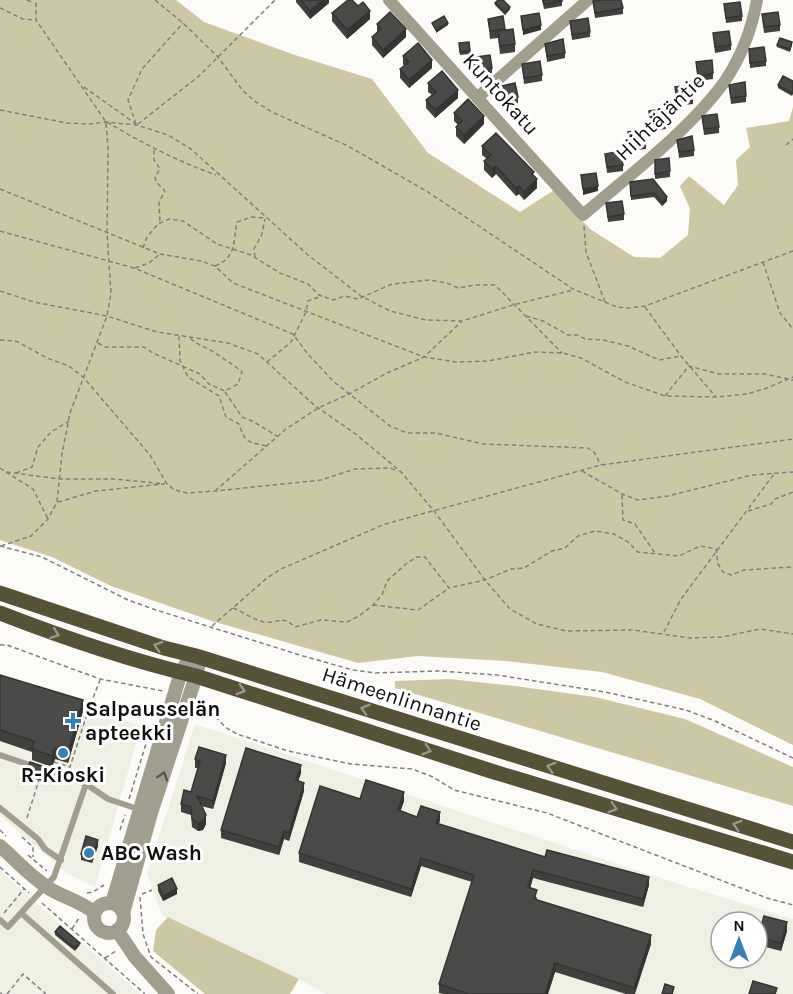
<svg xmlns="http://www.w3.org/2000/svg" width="793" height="994" font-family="Karla,sans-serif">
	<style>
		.built { fill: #f0efe4; fill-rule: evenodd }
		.forest { fill: #cdc8a4 }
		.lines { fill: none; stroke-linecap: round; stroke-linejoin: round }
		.path { stroke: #7f7f7d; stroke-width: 1.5; stroke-dasharray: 4.5 3; stroke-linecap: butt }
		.service { stroke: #a09e8e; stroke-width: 6 }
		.minor { stroke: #a09e8e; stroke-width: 12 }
		.tertiary { stroke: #a09e8e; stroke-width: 14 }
		.primary { stroke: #565237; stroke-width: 15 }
		.wall { fill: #40403e }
		.shaded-wall { fill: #343432 }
		.building { fill: #4a4a48; stroke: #343432; stroke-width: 1.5 }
		.oneway { stroke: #9a9787 }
		.oneway2 { stroke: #58564e }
		.poi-dot { fill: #3780b4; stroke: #fff; stroke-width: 2 }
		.labels { text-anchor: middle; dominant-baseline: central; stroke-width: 6; stroke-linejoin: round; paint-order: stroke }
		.street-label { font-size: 21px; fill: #0f0f0e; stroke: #fff }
		.poi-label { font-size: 21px; font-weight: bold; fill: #0f0f0e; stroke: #fff; text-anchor: start }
	</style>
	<rect width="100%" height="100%" fill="#fcfbf8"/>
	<path class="built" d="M0 676 141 726 95 887 68 874 0 816Z
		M195 724 679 884 793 919V994H326L299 979 162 915 147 874ZM721 922H757V958H721Z
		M0 871 140 994H0Z"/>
	<path class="forest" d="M0 0H176L204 22 295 55 372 79 428 153 520 212 554 190 590 229 634 257 660 258 688 235 690 209 680 186 689 176 724 205 738 185 736 160 750 147 746 128 789 121 793 107V745L700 699 602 672 506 661 418 656 358 663 212 621 111 586 52 557 0 540Z
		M449 679 515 686 595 697 685 719 793 767V806L395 688V681Z
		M168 917 178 922 299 979 290 994H205L153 951 156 930Z"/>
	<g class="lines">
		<path class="path" d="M27 0 34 3
			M155 0 183 23 218 57 243 91 256 102 272 112 348 146 428 192 573 289 617 307 628 308 645 306 793 251
			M0 8 23 19 35 20
			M84 87 136 124
			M0 110 67 123 89 124 106 122 137 125 168 135 191 149 308 255 361 296 390 311 426 320 462 321 513 305 573 290
			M107 122C142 143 177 161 216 175
			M136 124 128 100 142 69 183 23
			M138 124 199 76 275 0
			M786 145 793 139
			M154 150V160L160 169 155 177 156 182 165 191 159 202 160 222
			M0 189 160 254 201 261 215 266 233 283 424 357 456 362 488 361 535 352 563 353 581 358 625 382 665 396 716 397 747 394 767 388 793 377
			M584 226 586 252 605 302
			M0 231 134 268 293 334 307 353 333 381 390 426 407 433H436L483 444 588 448 594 452 601 465
			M143 248 147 237 158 224 169 219 183 221 217 244 251 255 280 273 308 284 319 295 333 300 345 296 358 299 392 284 430 280 447 283 458 288 475 285H495L562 353
			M255 257 254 249 262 234 265 219
			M763 262 780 313 793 329
			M215 266C237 257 233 242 237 222L252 217 265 218
			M135 268 149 263 159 255
			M0 291 34 302 107 316 157 332 228 343 258 354 314 405 357 435 401 472 434 511 485 580 510 609 537 624 566 631 633 630 690 638 722 637 760 629 793 634
			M645 307 681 356 716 397
			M526 316 543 321 568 335H578L585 339 603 340 628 346 659 360 681 356
			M179 336 180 361 188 377 219 396 226 417 239 424C245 443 248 442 267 446
			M0 340 16 341 47 358 69 366 84 378 150 455 167 484 175 490 187 493 215 491 321 480 355 469 390 468 398 471
			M98 343 105 347H144L153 353 200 374 209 384 225 391 238 384 242 372C233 364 222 358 212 351 204 346 197 345 190 338
			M267 362 291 342 306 312 308 301 322 296
			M225 392 242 417 254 422 277 436
			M665 396 689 366 719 374H765L793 380
			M0 468 6 472 60 479H114L165 484
			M582 471 622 494 638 500 668 496 752 475 793 472
			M6 472 33 489 48 519
			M16 473 32 467 38 447 51 432 69 421
			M215 491 286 429 318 408 349 394 387 373 424 357 461 322
			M622 495 623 520 635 524 655 553
			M58 502 96 491 163 484
			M748 511 771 504 775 499 793 492
			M0 546 42 557 128 600 153 609 303 656 353 670 375 673 438 671 497 675 605 692 686 710 715 721 793 758
			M1 546 31 536 48 519 57 502 62 454 70 413 107 316 111 293 107 233 108 148 106 122 36 20V0
			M373 605 418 610 449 588
			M233 608C243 612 254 620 264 622 278 624 282 614 295 627L321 620 347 622 359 616 373 605 382 595 387 581 407 563 417 557H425L449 588 485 580 511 569 524 568 552 551 565 548 578 536 595 531 614 534 628 542 638 552 679 556 700 546 716 549 718 564 723 572 731 575 744 570 793 567
			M212 626 267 578 281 569 385 524 601 465 793 439
			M664 632 681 599 774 474
			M0 645H7L100 679 163 691
			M199 702 206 706 225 727 237 734 288 751 351 764 412 769 433 777 454 790 547 813 767 898 793 905
			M54 762 70 767 87 714 100 680
			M129 799 149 734
			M27 818 39 780
			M0 830 6 836
			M120 830 125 815
			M22 837 33 847V857
			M28 855 47 871
			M0 867 29 893
			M87 893 93 892 104 885
			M142 894 152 890
			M140 897 143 934 151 957 198 994
			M42 903 145 994
			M4 913 24 889
			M72 929 79 918
			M105 958 116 951
			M0 993 2 994
			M7 994 23 974 46 994"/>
		<path class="service" d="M0 755 86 784 108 799 141 810
			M0 808 38 839 45 849 61 860
			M21 913 113 994
			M0 920 8 927 54 877 86 784"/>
		<path class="minor" d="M389 0 583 215C629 175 690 130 725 81 741 57 752 28 757 0
			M478 97 588 0"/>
		<path class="tertiary" d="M0 846C16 860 32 878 50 889 65 898 82 902 95 913
			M112 903 181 672 189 659 196 656 199 663 196 676 151 813 123 913
			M94 918a15 15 0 1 1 30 0a15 15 0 1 1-30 0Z
			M117 930 135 957 168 994"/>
		<path class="primary" d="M0 593 164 648 196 656 793 842
			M0 613C64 638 129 660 196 676L491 771 793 862"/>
	</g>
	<path class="wall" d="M296 0H329V3L310 19 296 2Z
		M542 0H562V6L544 9Z
		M593 1 623 8V14L595 18Z
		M495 3 510 9 505 15 495 5Z
		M724 4 742 16V21L726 23Z
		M358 6 370 19 347 39 332 21V13Z
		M762 14 780 25V31L764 33Z
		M503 16 505 30 515 44V52L500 54 498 38 490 39 488 19Z
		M570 21 590 32V37L572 40Z
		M377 24 406 37 383 58 372 45V37L377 32Z
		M713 33 731 45V50L715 53Z
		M469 42 470 54 460 55 459 43Z
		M545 44 565 53V58L547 62Z
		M777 45H792L790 52 777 47Z
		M749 49 766 61V66L750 68Z
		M403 56 432 68 409 88 400 78V69L404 66 403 64Z
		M470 58 492 68V73L472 76Z
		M696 62 713 73V79L698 81Z
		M522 64 542 75V81L524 84Z
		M793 81V94L792 96 778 88V85Z
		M428 83 458 98 435 118 426 108V100L432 95 428 92Z
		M729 85 746 96V102L731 104Z
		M497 87 518 97V103L500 106Z
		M675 87 693 98V104L677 106Z
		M649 111 666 123V129L651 131Z
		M454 113 484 124 464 144 456 136V127L458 125 454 121Z
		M702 116 719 127V133L704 135Z
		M628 132 646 143V149L630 151Z
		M677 140 694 150V156L679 158Z
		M482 146 534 175 537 188 524 200 519 194 516 196 496 174 492 178 484 170V161L487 159 482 155Z
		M605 154 623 165V171L607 173Z
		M655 160 670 171V177L655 179Z
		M653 179 667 201 662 206 654 197 631 200 630 182Z
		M606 203 624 214V220L608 222Z
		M0 675 83 711 68 763 55 759 52 767 32 760V752L0 741Z
		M195 759 226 763 213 809 201 806 206 824 203 830 198 831 192 827 191 815 181 812V804L191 792 198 768H195Z
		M28 769H51V778L49 783 28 777Z
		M301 773 298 781 304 791 289 841 284 839 279 855 221 838V830Z
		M360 799 404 801 400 811 417 817 440 820 439 824 545 857 649 885 643 907 533 878 530 888 537 898V900L651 944 635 994H626L555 972 548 994H444L439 993V984L472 882 421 866 411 897 299 862V853Z
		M98 846 92 863 81 860V854Z
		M158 885 177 894 163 901 158 891Z
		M787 931 781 951 758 945V937Z
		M55 932 80 945 75 951 55 935Z"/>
	<path class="shaded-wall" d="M323 0H329V3L310 19V11Z
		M510 7V9L505 15V12Z
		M370 11V19L347 39V30Z
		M448 23V25L436 33V30Z
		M541 25V30L523 35V30Z
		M406 29V37L383 58V50Z
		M432 60V68L409 88V80Z
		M458 90V98L435 118V110Z
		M484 116V124L464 144V135Z
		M496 166V174L492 178V169Z
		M537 179V188L524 200V192Z
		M519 186V194L516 196V188Z
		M598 186V191L583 195V189Z
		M667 197V201L662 206V202Z
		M83 700V711L68 763V752Z
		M55 748V759L52 767V756Z
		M226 755V763L213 809V801Z
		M301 765V773L296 788V780Z
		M51 769V778L49 783V775Z
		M304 783V791L289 841V833Z
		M404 792V801L398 819V810Z
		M440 812V820L436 831V823Z
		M206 815V824L203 830 198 831V823Z
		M284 831V839L279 855V847Z
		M98 840V846L92 863V858Z
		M421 858V866L411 897V889Z
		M533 870V878L528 895V887Z
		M649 877V885L643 907V899Z
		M177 889V894L163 901V896Z
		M787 922V931L781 951V943Z
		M651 935V944L634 994V988Z
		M555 963V972L548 994H545Z"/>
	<path class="building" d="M301 0H323L310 11Z
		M348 0H352L358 6 363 2 370 11 347 30 332 13Z
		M498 0H503L510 7 505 12 495 3Z
		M543 0H562V1L544 4Z
		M598 0H621L623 8 595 13 593 1Z
		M740 2 742 16 726 18 724 4Z
		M390 12 406 29 383 50 372 37 381 29 377 24Z
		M778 12 780 25 764 27 762 14Z
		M539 13 541 25 523 30 521 16Z
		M444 16 448 23 436 30 432 23Z
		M503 16 505 29 490 31 488 19Z
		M588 18 590 32 572 35 570 21Z
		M513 29 515 44 500 46 498 31Z
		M729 31 731 45 715 47 713 33Z
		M780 38 792 42 790 49 777 45Z
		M563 39 565 53 547 56 545 44Z
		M469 42 470 51 460 52 459 43Z
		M418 43 432 60 409 80 400 69 409 62 403 56Z
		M764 47 766 61 750 63 749 49Z
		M490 55 492 68 472 71 470 58Z
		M712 60 713 73 698 76 696 62Z
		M540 61 542 75 524 78 522 64Z
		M442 71 458 90 435 110 426 100 436 92 428 83Z
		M783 76 793 81V92L792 93 778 85Z
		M745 82 746 96 731 98 729 85Z
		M515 83 518 97 500 100 497 87Z
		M691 85 693 98 677 100 675 87Z
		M468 99 484 116 464 135 456 127 462 121 454 113Z
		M664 109 666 123 651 125 649 111Z
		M717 114 719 127 704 129 702 116Z
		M644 130 646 143 630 146 628 132Z
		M496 133 534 172 532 174 537 179 524 192 519 186 516 188 496 166 492 169 484 161 491 155 482 146Z
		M692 136 694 150 679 152 677 140Z
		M621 151 623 165 607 167 605 154Z
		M669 158 670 171 655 174V160Z
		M596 173 598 186 583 189 581 175Z
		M653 179 667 197 662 202 654 193 631 196 630 182Z
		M622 201 624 214 608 217 606 203Z
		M0 675 83 700 68 752 55 748 52 756 32 749 34 741 0 730Z
		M199 747 226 755 213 801 197 796 206 815 203 821 198 823 192 819 191 807 181 804 184 790 191 792 200 761 195 759Z
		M246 748 301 765 296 780 304 783 289 833 284 831 279 847 221 830Z
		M30 762 51 769 49 775 28 769Z
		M366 780 404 792 398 810 417 817 421 806 440 812 436 823 545 857 547 850 649 877 643 899 533 870 528 887 537 890 534 899 651 935 634 988 555 963 545 994H466V993L439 984 474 875 421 858 411 889 299 853 320 786 360 799Z
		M86 836 98 840 92 858 81 854Z
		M172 878 177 889 163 896 158 885Z
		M764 916 787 922 781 943 758 937Z
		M60 926 80 943 75 948 55 932Z
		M753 981 777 988 775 994H749Z
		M665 984 674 987 672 994H662Z"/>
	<defs><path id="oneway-chevron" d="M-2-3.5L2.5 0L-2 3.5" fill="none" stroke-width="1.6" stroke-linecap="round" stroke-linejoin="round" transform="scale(1.5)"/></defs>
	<g class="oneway">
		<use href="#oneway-chevron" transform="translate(55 634) rotate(21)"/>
		<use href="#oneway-chevron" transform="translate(158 646) rotate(-163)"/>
		<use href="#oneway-chevron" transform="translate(241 690) rotate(18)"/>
		<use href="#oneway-chevron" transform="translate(365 709) rotate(-162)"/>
		<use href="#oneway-chevron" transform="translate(427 750) rotate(18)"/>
		<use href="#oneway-chevron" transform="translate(551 767) rotate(-163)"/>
		<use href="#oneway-chevron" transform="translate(613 808) rotate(17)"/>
		<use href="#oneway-chevron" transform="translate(737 825) rotate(-163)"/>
	</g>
	<use class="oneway2" href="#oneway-chevron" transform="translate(163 776) rotate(-72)"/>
	<g class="poi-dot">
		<path d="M70 712h6v6h6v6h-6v6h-6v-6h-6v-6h6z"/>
		<circle cx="63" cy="753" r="6"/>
		<circle cx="89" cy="853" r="6"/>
	</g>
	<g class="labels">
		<g class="street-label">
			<text transform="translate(501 94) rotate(48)">Kuntokatu</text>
			<text transform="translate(660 117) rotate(-44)">Hiihtäjäntie</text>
			<text transform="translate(402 699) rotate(18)">Hämeenlinnantie</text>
		</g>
		<g class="poi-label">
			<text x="85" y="709">Salpausselän<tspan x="85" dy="24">apteekki</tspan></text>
			<text x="63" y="775" text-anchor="middle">R-Kioski</text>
			<text x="101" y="853">ABC Wash</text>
		</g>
	</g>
	<g transform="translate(739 940)"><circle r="28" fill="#ffffff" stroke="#9f9f9f" stroke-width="1.5"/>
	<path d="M0-4.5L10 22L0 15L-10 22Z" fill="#3780b4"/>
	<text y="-9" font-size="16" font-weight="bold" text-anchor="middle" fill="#0f0f0e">N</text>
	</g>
</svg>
